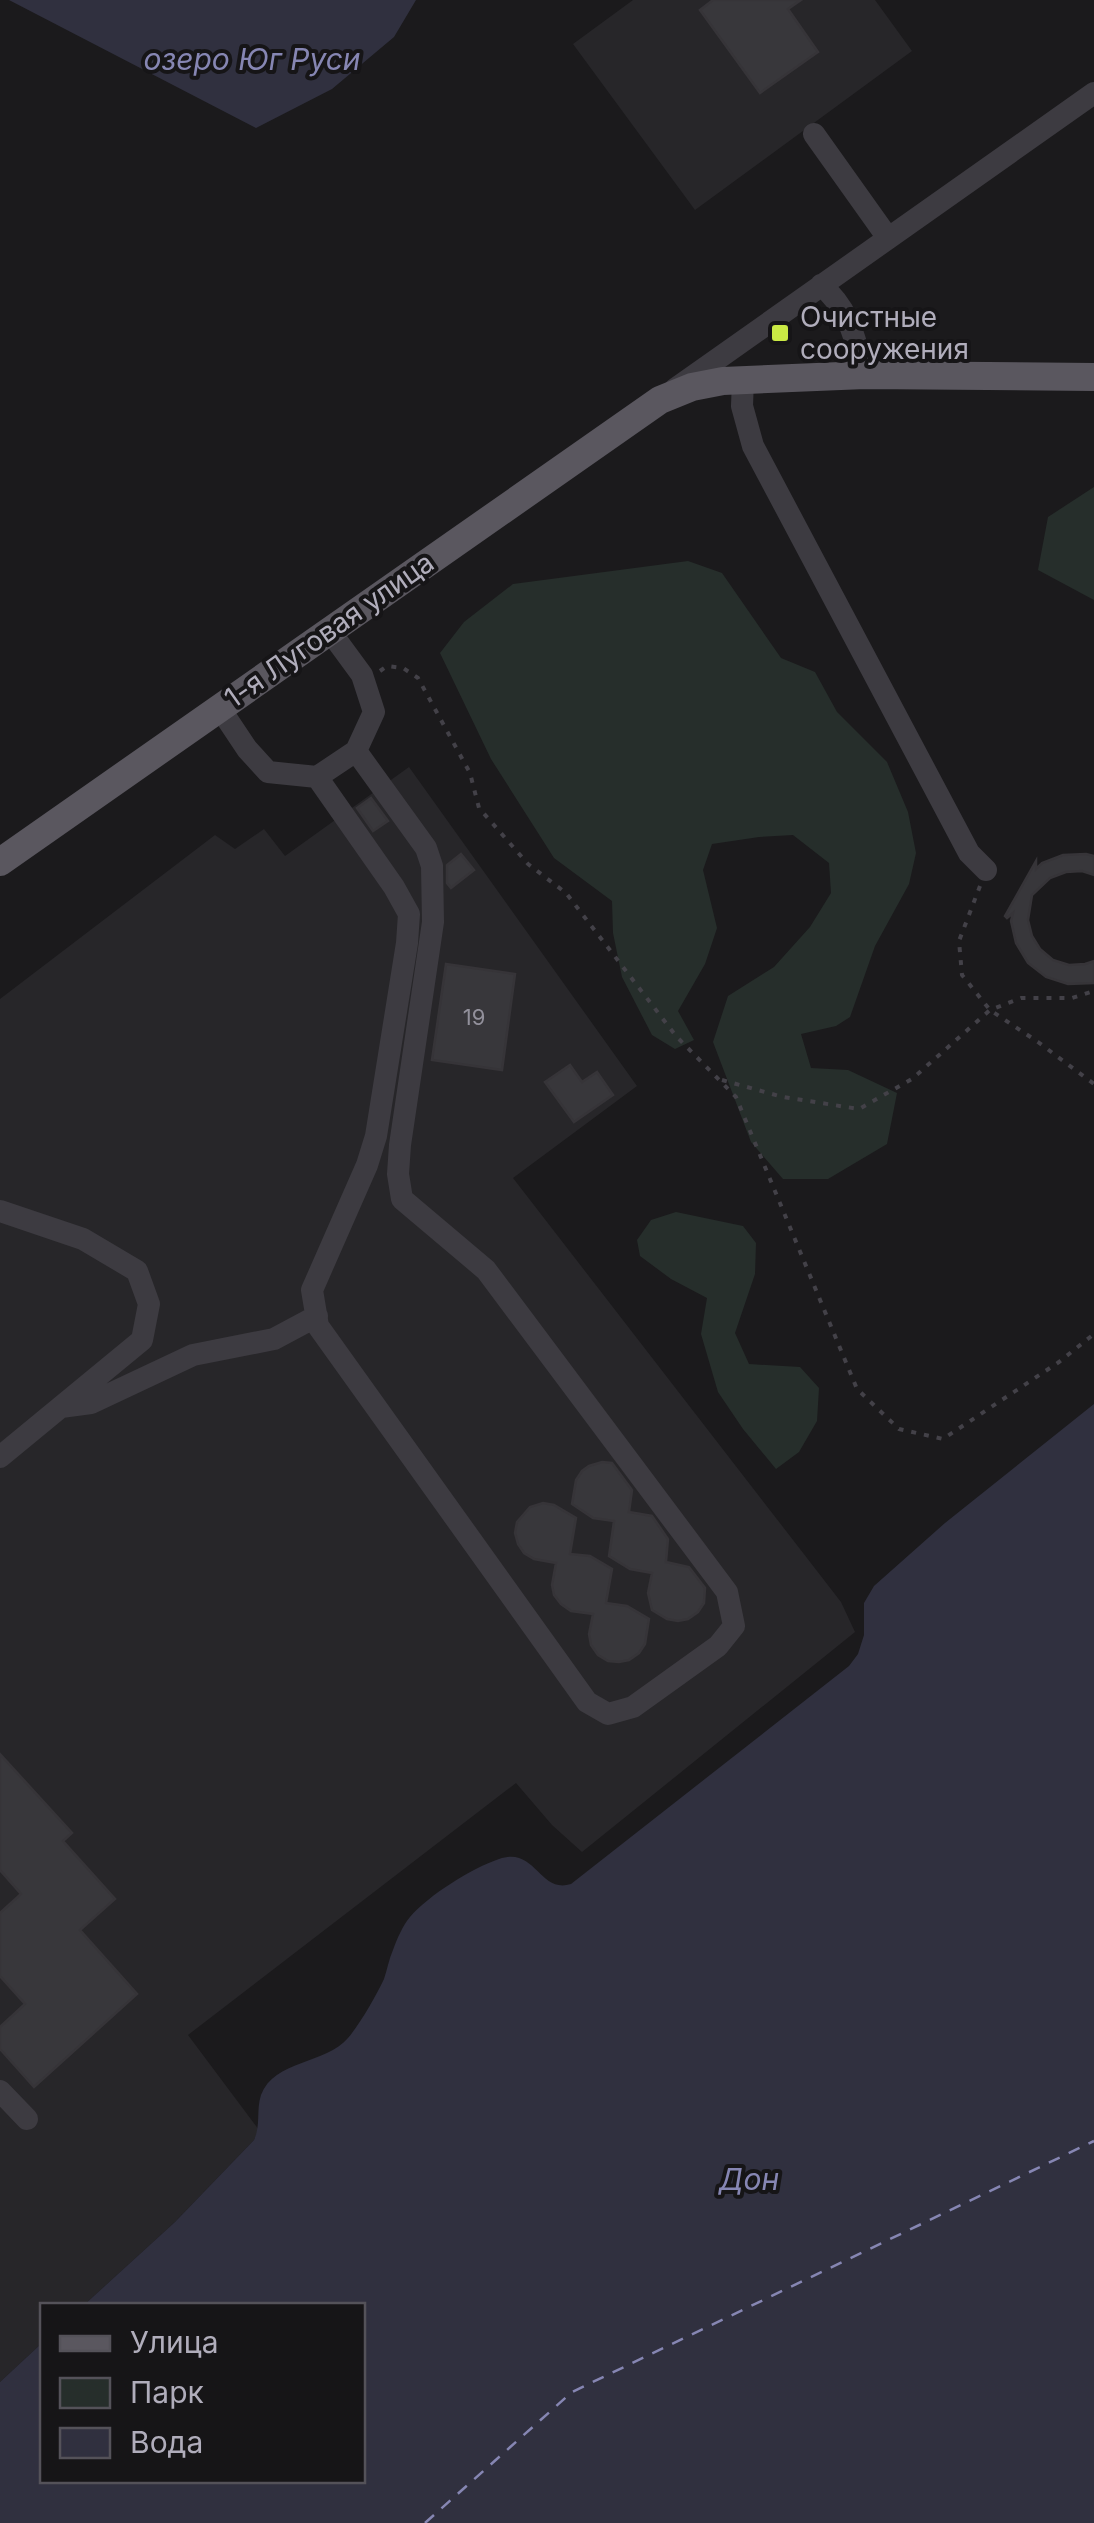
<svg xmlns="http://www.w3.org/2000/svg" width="1094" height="2523" font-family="Inter,sans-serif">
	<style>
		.built { fill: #272629 }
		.green { fill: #262e2b }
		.water { fill: #30303f }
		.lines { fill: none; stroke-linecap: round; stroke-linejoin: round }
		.ferry { stroke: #8686b3; stroke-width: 2.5; stroke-dasharray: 12 10; stroke-linecap: butt }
		.building { fill: #38373b; stroke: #363438; stroke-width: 2.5 }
		.path { stroke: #434148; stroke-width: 4; stroke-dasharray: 5 8; stroke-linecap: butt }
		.minor { stroke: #3d3b41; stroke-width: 22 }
		.major { stroke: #5a575f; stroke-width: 28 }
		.poi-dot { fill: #cae944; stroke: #161517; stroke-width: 4 }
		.labels { text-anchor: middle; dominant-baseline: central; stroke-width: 8; stroke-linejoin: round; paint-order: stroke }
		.number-label { font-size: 22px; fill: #92909b }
		.poi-label { font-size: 28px; fill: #b0adbb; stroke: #161517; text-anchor: start }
		.street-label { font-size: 28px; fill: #b0adbb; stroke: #161517 }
		.water-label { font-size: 30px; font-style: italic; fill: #8686b3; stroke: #161517 }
	</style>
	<rect width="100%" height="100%" fill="#1b1a1c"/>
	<path class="built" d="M633 0H875L912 51 695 210 573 44Z
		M409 767 637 1086 513 1178 841 1602 855 1632 582 1852 552 1825 516 1783 188 2035 259 2130 254 2140 175 2222 84 2305 42 2306V2343L0 2382V999L215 835 235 849 264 829 285 856Z"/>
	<path class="green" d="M1094 487V600L1038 570 1048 517Z
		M688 561 722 573 781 658 815 672 837 712 887 762 908 812 916 853 909 884 875 946 850 1017 836 1026 801 1034 811 1068 848 1070 897 1093 887 1144 828 1179H783L751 1142 713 1042 728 996 774 967 810 927 831 893 829 863 793 835 759 837 712 844 703 870 717 928 705 964 678 1011 694 1040 675 1049 652 1035 622 977 613 933 612 901 554 858 491 759 440 653 464 622 513 584Z
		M676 1212 743 1226 756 1243 755 1274 735 1333 749 1364 800 1367 819 1388 817 1421 799 1452 776 1469 743 1429 718 1392 701 1334 707 1298 671 1279 640 1256 637 1240 651 1220Z"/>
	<path class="water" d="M9 0H416L394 37 332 89 256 128Z
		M1094 1404V2523H0V2382L42 2343V2480H362V2306L84 2305 175 2222 254 2140C261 2125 256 2110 261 2095 274 2060 326 2064 348 2038 360 2024 376 1996 384 1979 387 1970 389 1959 393 1950 397 1939 403 1925 410 1917 429 1895 472 1868 499 1859 536 1846 539 1894 571 1884L849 1666 858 1654 864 1635V1603L874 1586 945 1523Z"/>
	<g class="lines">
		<path class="ferry" d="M425 2523 572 2392 1094 2141"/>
	</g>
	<path class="building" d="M713 0H801L788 9 818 52 760 93 700 10Z
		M371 798 388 821 373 831 357 808Z
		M461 854 474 870 451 888 447 883V865Z
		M1086 854 1094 856V875L1082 871 1066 872 1050 878 1032 895 1028 920 1032 936 1040 949 1053 960 1069 965 1085 964 1094 961V983L1068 984 1046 977 1028 963 1016 943 1011 921 1013 913 1007 918 1005 916 1036 861V869L1042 863 1063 855Z
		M446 964 515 974 502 1070 432 1060Z
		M570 1065 582 1082 597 1072 613 1095 574 1122 545 1082Z
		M602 1462 612 1463 632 1490 629 1512 652 1516 668 1539 666 1562 689 1567 705 1588 704 1603 698 1612 688 1619 678 1621 667 1619 652 1610 648 1593 652 1573 630 1569 609 1556 614 1521 593 1518 572 1504 576 1480 582 1471 589 1466Z
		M543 1503 554 1505 576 1518 570 1554 590 1556 612 1569 606 1603 627 1606 649 1619 645 1644 639 1653 629 1660 619 1662 608 1661 598 1655 591 1645 589 1634 593 1614 571 1611 561 1604 554 1595 552 1585 556 1563 534 1559 524 1553 518 1544 515 1533 517 1522 530 1507Z
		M0 1754 72 1833 63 1841 115 1899 80 1930 137 1994 34 2087 0 2049V2027L25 2004 0 1976V1913L21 1894 0 1870Z"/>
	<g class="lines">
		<path class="path" d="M380 671 387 666 403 668 418 678 470 773 479 808 528 864 566 893 676 1036 736 1097 857 1389 899 1429 943 1439 1059 1362 1094 1334
			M980 886 959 941 962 975 990 1010 1038 1042 1094 1084
			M722 1080 783 1097 859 1109 912 1079 990 1010 1021 998H1072L1094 991"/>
		<path class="minor" d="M814 134 888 238
			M821 285C851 311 854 338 865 375
			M743 379 742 406 753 446 969 853 986 870
			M675 389 1094 93
			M219 707 247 749 268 772 317 777 356 751 374 712 362 675 329 630
			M317 777 394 887 409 914 407 943 376 1136 367 1165 312 1290 318 1326 587 1702 608 1714 633 1707 718 1646 734 1626 727 1592 486 1270 402 1199 398 1174 400 1145 433 922 432 866 426 848 356 751
			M0 1211 83 1239 137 1271 149 1304 142 1340 0 1457
			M61 1407 91 1403 193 1355 274 1339 317 1316
			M0 2091 27 2119"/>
		<path class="major" d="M0 862 660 400 692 387 723 381 865 375 1094 377"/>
	</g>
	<rect class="poi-dot" x="770" y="323" width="20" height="20" rx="5"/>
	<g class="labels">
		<g class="number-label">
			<text x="474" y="1017">19</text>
		</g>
		<g class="poi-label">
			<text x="800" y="317">Очистные<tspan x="800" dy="32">сооружения</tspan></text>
		</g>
		<g class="street-label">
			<text transform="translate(329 630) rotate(-35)">1-я Луговая улица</text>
		</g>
		<g class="water-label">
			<text x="252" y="59">озеро Юг Руси</text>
			<text x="749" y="2179">Дон</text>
		</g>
	</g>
	<rect x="40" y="2303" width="325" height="180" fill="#161517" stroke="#545259" stroke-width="2.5"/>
	<rect x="60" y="2336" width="50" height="15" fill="#5a575f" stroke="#545259" stroke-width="2.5"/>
	<text x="130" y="2353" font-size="30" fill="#b0adbb">Улица</text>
	<rect x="60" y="2378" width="50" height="30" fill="#262e2b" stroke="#545259" stroke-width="2.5"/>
	<text x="130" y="2403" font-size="30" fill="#b0adbb">Парк</text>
	<rect x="60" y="2428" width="50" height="30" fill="#30303f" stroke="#545259" stroke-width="2.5"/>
	<text x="130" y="2453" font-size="30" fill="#b0adbb">Вода</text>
</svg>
